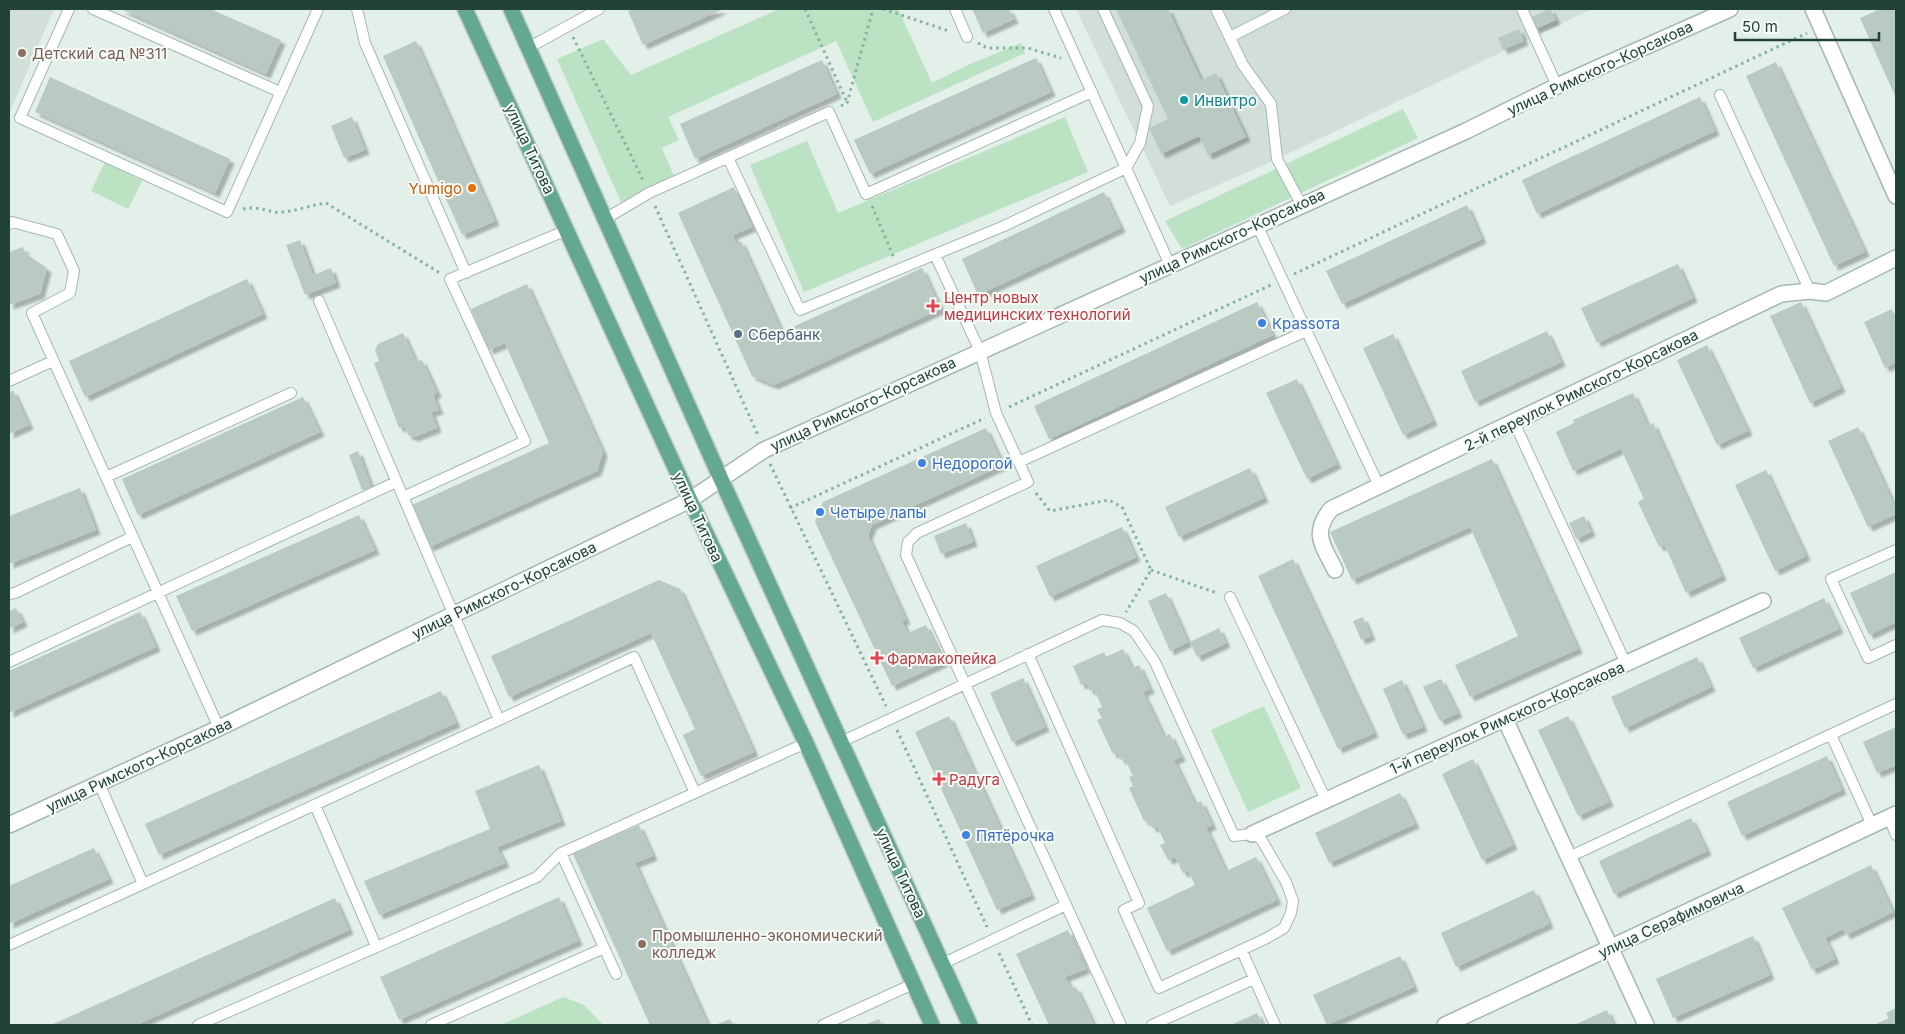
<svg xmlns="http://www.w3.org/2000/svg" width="1905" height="1034" font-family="Inter,sans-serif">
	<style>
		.built { fill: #d1dfd8 }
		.green { fill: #bae2c3 }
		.building { fill: #b8cac2; filter: url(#shadow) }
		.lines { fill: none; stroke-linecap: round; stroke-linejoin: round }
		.service-casing { stroke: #a5b8b0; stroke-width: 12 }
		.minor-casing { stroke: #a5b8b0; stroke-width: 18 }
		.tertiary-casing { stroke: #a5b8b0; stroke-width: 18 }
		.primary-casing { stroke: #c1cac7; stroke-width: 18 }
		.path { stroke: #81b5a2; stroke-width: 3; stroke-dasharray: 2.5 4; stroke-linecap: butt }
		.service { stroke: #fff; stroke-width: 10 }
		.minor { stroke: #fff; stroke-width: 15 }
		.tertiary { stroke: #fff; stroke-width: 15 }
		.primary { stroke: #64a893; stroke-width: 15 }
		.education-dot { fill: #8d6e63; stroke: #f5faf7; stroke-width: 2 }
		.culture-dot { fill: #0f9aa8; stroke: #f5faf7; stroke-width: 2 }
		.food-dot { fill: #e8710a; stroke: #f5faf7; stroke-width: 2 }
		.health-dot { fill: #e0444e; stroke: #f5faf7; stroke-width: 2 }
		.shop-dot { fill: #3f7fe0; stroke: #f5faf7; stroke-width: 2 }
		.service-dot { fill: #5c6f8a; stroke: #f5faf7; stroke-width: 2 }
		.labels { text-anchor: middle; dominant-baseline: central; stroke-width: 4; stroke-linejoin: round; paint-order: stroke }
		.education-label { font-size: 15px; fill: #785e54; stroke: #f5faf7; text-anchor: start }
		.street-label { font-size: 15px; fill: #214237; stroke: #f5faf7 }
		.culture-label { font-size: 15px; fill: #0d838f; stroke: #f5faf7; text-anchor: start }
		.food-label { font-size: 15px; fill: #c56008; stroke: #f5faf7; text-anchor: end }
		.health-label { font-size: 15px; fill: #be3a42; stroke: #f5faf7; text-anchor: start }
		.shop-label { font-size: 15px; fill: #366cbe; stroke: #f5faf7; text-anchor: start }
		.service-label { font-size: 15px; fill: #4e5e75; stroke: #f5faf7; text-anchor: start }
	</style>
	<defs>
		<filter id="shadow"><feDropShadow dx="4.5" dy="4.5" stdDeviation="1" flood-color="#0004"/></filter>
	</defs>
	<rect width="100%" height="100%" fill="#e3efe9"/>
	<path class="built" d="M9 9H54L9 114Z
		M1076 9H1592L1277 159 1170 206Z"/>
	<path class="green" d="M779 9H898L932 83 968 65 1021 43 1025 53 873 122 836 41 668 117 679 140 662 148 675 178 621 202 557 59 603 39 631 75Z
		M1403 109 1418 138 1182 249 1165 221Z
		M1065 117 1088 172 804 292 750 165 807 141 838 213Z
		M105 162 142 181 128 209 91 191Z
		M1264 706 1301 788 1248 812 1211 730Z
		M563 997 584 1005 603 1025H501Z"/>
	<path class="building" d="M121 9H210L281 40 266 74Z
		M633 9H723L643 45 628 11Z
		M972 9H1009L1014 19 983 33Z
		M1116 9H1168L1201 80 1216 73 1246 137 1208 155 1199 136 1161 154 1149 128 1168 119Z
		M1550 9 1556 20 1535 29 1530 18Z
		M1880 9H1896V98L1860 18Z
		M1519 29 1524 41 1503 50 1498 38Z
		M416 41 495 221 462 235 383 56Z
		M1036 58 1051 92 870 174 854 140Z
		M822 60 837 94 695 159 680 124Z
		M1776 62 1865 252 1834 266 1746 76Z
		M50 77 230 159 215 193 35 112Z
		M1700 97 1715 131 1537 214 1522 180Z
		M352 117 365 150 344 158 331 126Z
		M734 187 752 227 733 235 736 244 741 241 782 332 922 268 941 309 774 385 752 376 678 213Z
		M1104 192 1121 228 978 295 962 259Z
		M1467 205 1482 239 1342 304 1326 271Z
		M300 240 313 275 331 268 336 283 305 295 286 245Z
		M23 247 26 254 47 268 40 294 9 305V252Z
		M1678 264 1693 298 1597 343 1581 308Z
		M247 279 263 314 85 397 69 361Z
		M527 284 603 452 597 471 429 547 410 506 549 443 505 343 489 350 471 309Z
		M1257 302 1273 335 1049 439 1034 406Z
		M1801 302 1841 388 1810 403 1770 316Z
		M1892 309 1896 319V362L1885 368 1864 322Z
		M1547 331 1561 362 1475 402 1461 371Z
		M403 333 416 362 422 360 437 393 433 395 439 410 431 412 437 428 414 437 408 435 404 426 399 428 374 363 379 361 375 350 378 344Z
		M1393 334 1433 421 1403 435 1363 348Z
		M1707 345 1748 431 1717 445 1677 360Z
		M1297 379 1337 464 1307 479 1266 393Z
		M13 390 29 425 9 434V393Z
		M1633 393 1648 426 1653 423 1722 576 1686 593 1664 544 1659 547 1638 502 1644 499 1621 449 1573 471 1556 432 1574 423 1573 420Z
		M303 397 320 432 138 515 122 479Z
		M1858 427 1896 509V514L1868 527 1828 441Z
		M986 428 1003 465 872 525 868 536 906 620 902 621 908 633 926 625 944 662 892 686 815 522 823 502Z
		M358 451 371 487 362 490 349 455Z
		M1492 459 1578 649 1470 697 1455 665 1518 636 1470 527 1352 580 1330 532Z
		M1250 468 1264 498 1179 537 1165 507Z
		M1766 470 1806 556 1775 571 1735 485Z
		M80 488 96 530 9 564V516Z
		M359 515 375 550 192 631 176 596Z
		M1584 516 1591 532 1576 539 1569 523Z
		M966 523 973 542 941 554 934 536Z
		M1122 527 1136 557 1050 597 1036 566Z
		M1293 559 1374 733 1338 749 1258 576Z
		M1896 572V622L1869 635 1850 593Z
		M659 580 680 589 754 752 701 776 683 735 695 729 651 633 509 697 491 656Z
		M1166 593 1188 642 1170 651 1148 601Z
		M1824 598 1839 629 1753 668 1739 638Z
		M16 608 23 622 9 629V611Z
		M140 612 156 647 9 713V671Z
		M1363 617 1371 636 1361 640 1353 621Z
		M1219 628 1226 643 1197 657 1190 642Z
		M1123 649 1132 668 1139 665 1150 689 1143 692 1164 737 1170 734 1181 757 1174 760 1195 804 1201 801 1212 825 1206 828 1226 871 1256 857 1277 900 1167 951 1147 908 1195 885 1188 871 1183 873 1175 857 1168 860 1160 845 1165 843 1157 826 1152 828 1148 819 1144 821 1129 788 1133 786 1129 777 1133 776 1125 759 1121 760 1117 752 1113 754 1097 720 1102 718 1097 709 1102 707 1094 689 1090 691 1086 683 1081 685 1073 666 1104 652 1106 657Z
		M1697 657 1711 687 1625 728 1611 697Z
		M1023 678 1045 727 1012 742 990 693Z
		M1441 679 1458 713 1440 721 1423 687Z
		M1402 680 1423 727 1403 735 1383 689Z
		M441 691 456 723 159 855 145 824Z
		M949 716 1031 895 997 910 915 732Z
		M1568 716 1609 802 1578 816 1538 730Z
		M1896 727V765L1877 773 1863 742Z
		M1827 756 1842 790 1742 836 1727 802Z
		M1473 759 1513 845 1482 860 1442 774Z
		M539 765 561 821 497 847 505 863 379 915 364 881 490 829 475 791Z
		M1400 793 1415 824 1329 863 1315 833Z
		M1691 818 1707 851 1614 894 1599 861Z
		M639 825 653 856 635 863 708 1025H650L573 854Z
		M94 848 109 879 9 924V886Z
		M1871 865 1893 912 1846 935 1843 929 1825 938 1835 959 1812 970 1782 908Z
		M1534 890 1549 924 1456 967 1441 933Z
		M559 897 578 941 399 1020 380 977Z
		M335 898 349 930 136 1025H51Z
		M1068 930 1086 969 1065 977 1071 988 1076 987 1094 1025H1049L1016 954Z
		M1753 936 1770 975 1673 1018 1656 979Z
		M1400 956 1414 987 1327 1025 1313 995Z
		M1896 1008V1025H1874L1889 1018 1886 1013Z
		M1607 1010 1614 1025H1574Z
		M1257 1013 1263 1025H1231Z
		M730 1019 733 1025H715Z
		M879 1019 882 1025H864Z"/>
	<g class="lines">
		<defs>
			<path id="service" d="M69 9 20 118 227 212 318 9
				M93 9 280 92
				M357 9 365 43 466 273
				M955 9 967 37
				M1054 9 1126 168 1140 143 1148 106 1103 9
				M1216 9 1243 65 1271 104 1277 159 1301 204
				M1522 9 1557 86
				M1230 37 1285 9
				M528 48 599 9
				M1720 95 1810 291
				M728 158 800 310 1004 226 1126 168 1170 265
				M605 219 649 193 829 112 866 194 1092 92
				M9 224 12 222 57 234 74 271 70 293 32 313 219 728
				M1257 225 1379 486
				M935 255 980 351 996 413 1028 482 917 533 908 542 906 555 1121 1025
				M319 301 499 720 634 657 695 793
				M9 381 53 361
				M1514 422 1626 664
				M1019 462 1306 331
				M106 477 291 393
				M403 497 525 441 450 279 567 230
				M1896 550 1831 579 1868 658 1896 645
				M9 594 15 593 132 537
				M1230 597 1326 800
				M9 662 396 482
				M1831 735 1872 825
				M841 742 1102 620 1120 623 1134 631 1155 662 1234 836 1252 834 1261 839 1286 882 1293 901 1291 913 1284 928 1265 939 1159 988 1124 910 1139 903 1028 654
				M315 805 376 946
				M1889 818 1896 835
				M561 853 616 974
				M1569 857 1896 704
				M143 884 499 720
				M9 945 143 884 99 783
				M1242 951 1275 1025
				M942 964 1066 905
				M198 1025 537 877 561 853 806 743
				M431 1025 604 948
				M823 1025 913 984
				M1152 1025 1254 979"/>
			<path id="minor" d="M1335 570C1323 545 1311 534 1331 509L1781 294 1810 291 1826 293 1896 258
				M1505 719 1646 1025
				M1252 834 1763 601
				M1445 1025 1896 814"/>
			<path id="tertiary" d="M1813 9 1896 196
				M9 825 219 728 690 500 764 450 1466 131 1557 86 1730 9"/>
			<path id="primary" d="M465 9 690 500 806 743 932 1025
				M511 9 721 479 970 1025"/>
		</defs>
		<use href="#service" class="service-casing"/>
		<use href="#minor" class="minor-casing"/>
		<use href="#tertiary" class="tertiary-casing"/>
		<use href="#primary" class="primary-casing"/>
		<path class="path" d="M805 9 847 102
			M883 9 949 31
			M573 37 643 180
			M978 43 987 48H1028L1061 58
			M841 106 847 103 873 9
			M655 206 758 435
			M872 206 894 258
			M243 209C261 205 270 214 282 212 297 211 311 205 326 203L440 273
			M1294 274 1807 33
			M1009 407 1271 285
			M770 464 886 706
			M1036 493 1050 511 1109 500 1122 507 1151 570 1126 612
			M790 508 985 418
			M1151 570 1217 593
			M897 730 987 927
			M999 953 1032 1025"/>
		<use href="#service" class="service"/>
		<use href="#minor" class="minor"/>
		<use href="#tertiary" class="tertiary"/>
		<use href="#primary" class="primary"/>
	</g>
	<g class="education-dot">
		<circle cx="22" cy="53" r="5"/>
		<circle cx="642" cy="944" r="5"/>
	</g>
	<circle class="culture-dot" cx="1184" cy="100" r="5"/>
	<circle class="food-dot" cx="472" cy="188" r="5"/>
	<g class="health-dot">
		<path d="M930.5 298.5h5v5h5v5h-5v5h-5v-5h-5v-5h5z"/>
		<path d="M874.5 650.5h5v5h5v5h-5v5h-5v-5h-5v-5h5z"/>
		<path d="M936.5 771.5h5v5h5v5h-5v5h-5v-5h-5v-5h5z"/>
	</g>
	<g class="shop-dot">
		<circle cx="1262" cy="323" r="5"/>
		<circle cx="922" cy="463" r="5"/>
		<circle cx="820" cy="512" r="5"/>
		<circle cx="966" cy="835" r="5"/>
	</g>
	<circle class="service-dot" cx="738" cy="334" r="5"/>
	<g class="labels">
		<g class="education-label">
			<text x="32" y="53">Детский сад №311</text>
			<text x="652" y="935">Промышленно-экономический<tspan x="652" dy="17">колледж</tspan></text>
		</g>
		<g class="street-label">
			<text transform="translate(1600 68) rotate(-25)">улица Римского-Корсакова</text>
			<text transform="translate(530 149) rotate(65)">улица Титова</text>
			<text transform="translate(1232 236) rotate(-25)">улица Римского-Корсакова</text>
			<text transform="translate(1581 390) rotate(-26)">2-й переулок Римского-Корсакова</text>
			<text transform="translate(863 404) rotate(-25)">улица Римского-Корсакова</text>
			<text transform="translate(698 517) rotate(65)">улица Титова</text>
			<text transform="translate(504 590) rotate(-26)">улица Римского-Корсакова</text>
			<text transform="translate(1507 718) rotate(-24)">1-й переулок Римского-Корсакова</text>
			<text transform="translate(139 765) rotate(-25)">улица Римского-Корсакова</text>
			<text transform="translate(901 873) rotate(65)">улица Титова</text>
			<text transform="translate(1671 920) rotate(-25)">улица Серафимовича</text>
		</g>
		<g class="culture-label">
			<text x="1194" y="100">Инвитро</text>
		</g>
		<g class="food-label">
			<text x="462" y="188">Yumigo</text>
		</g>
		<g class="health-label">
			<text x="944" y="297">Центр новых<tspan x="944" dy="17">медицинских технологий</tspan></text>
			<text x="887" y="658">Фармакопейка</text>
			<text x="949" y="779">Радуга</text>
		</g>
		<g class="shop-label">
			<text x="1272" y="323">Краssота</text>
			<text x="932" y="463">Недорогой</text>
			<text x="830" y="512">Четыре лапы</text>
			<text x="976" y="835">Пятёрочка</text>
		</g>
		<g class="service-label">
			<text x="748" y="334">Сбербанк</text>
		</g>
	</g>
	<rect width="1905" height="1034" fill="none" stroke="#214237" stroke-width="20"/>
	<path d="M1735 32v8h144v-8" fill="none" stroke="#214237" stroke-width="2.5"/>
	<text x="1742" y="32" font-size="15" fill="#214237" stroke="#f5faf7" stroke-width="4" paint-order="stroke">50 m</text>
</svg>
